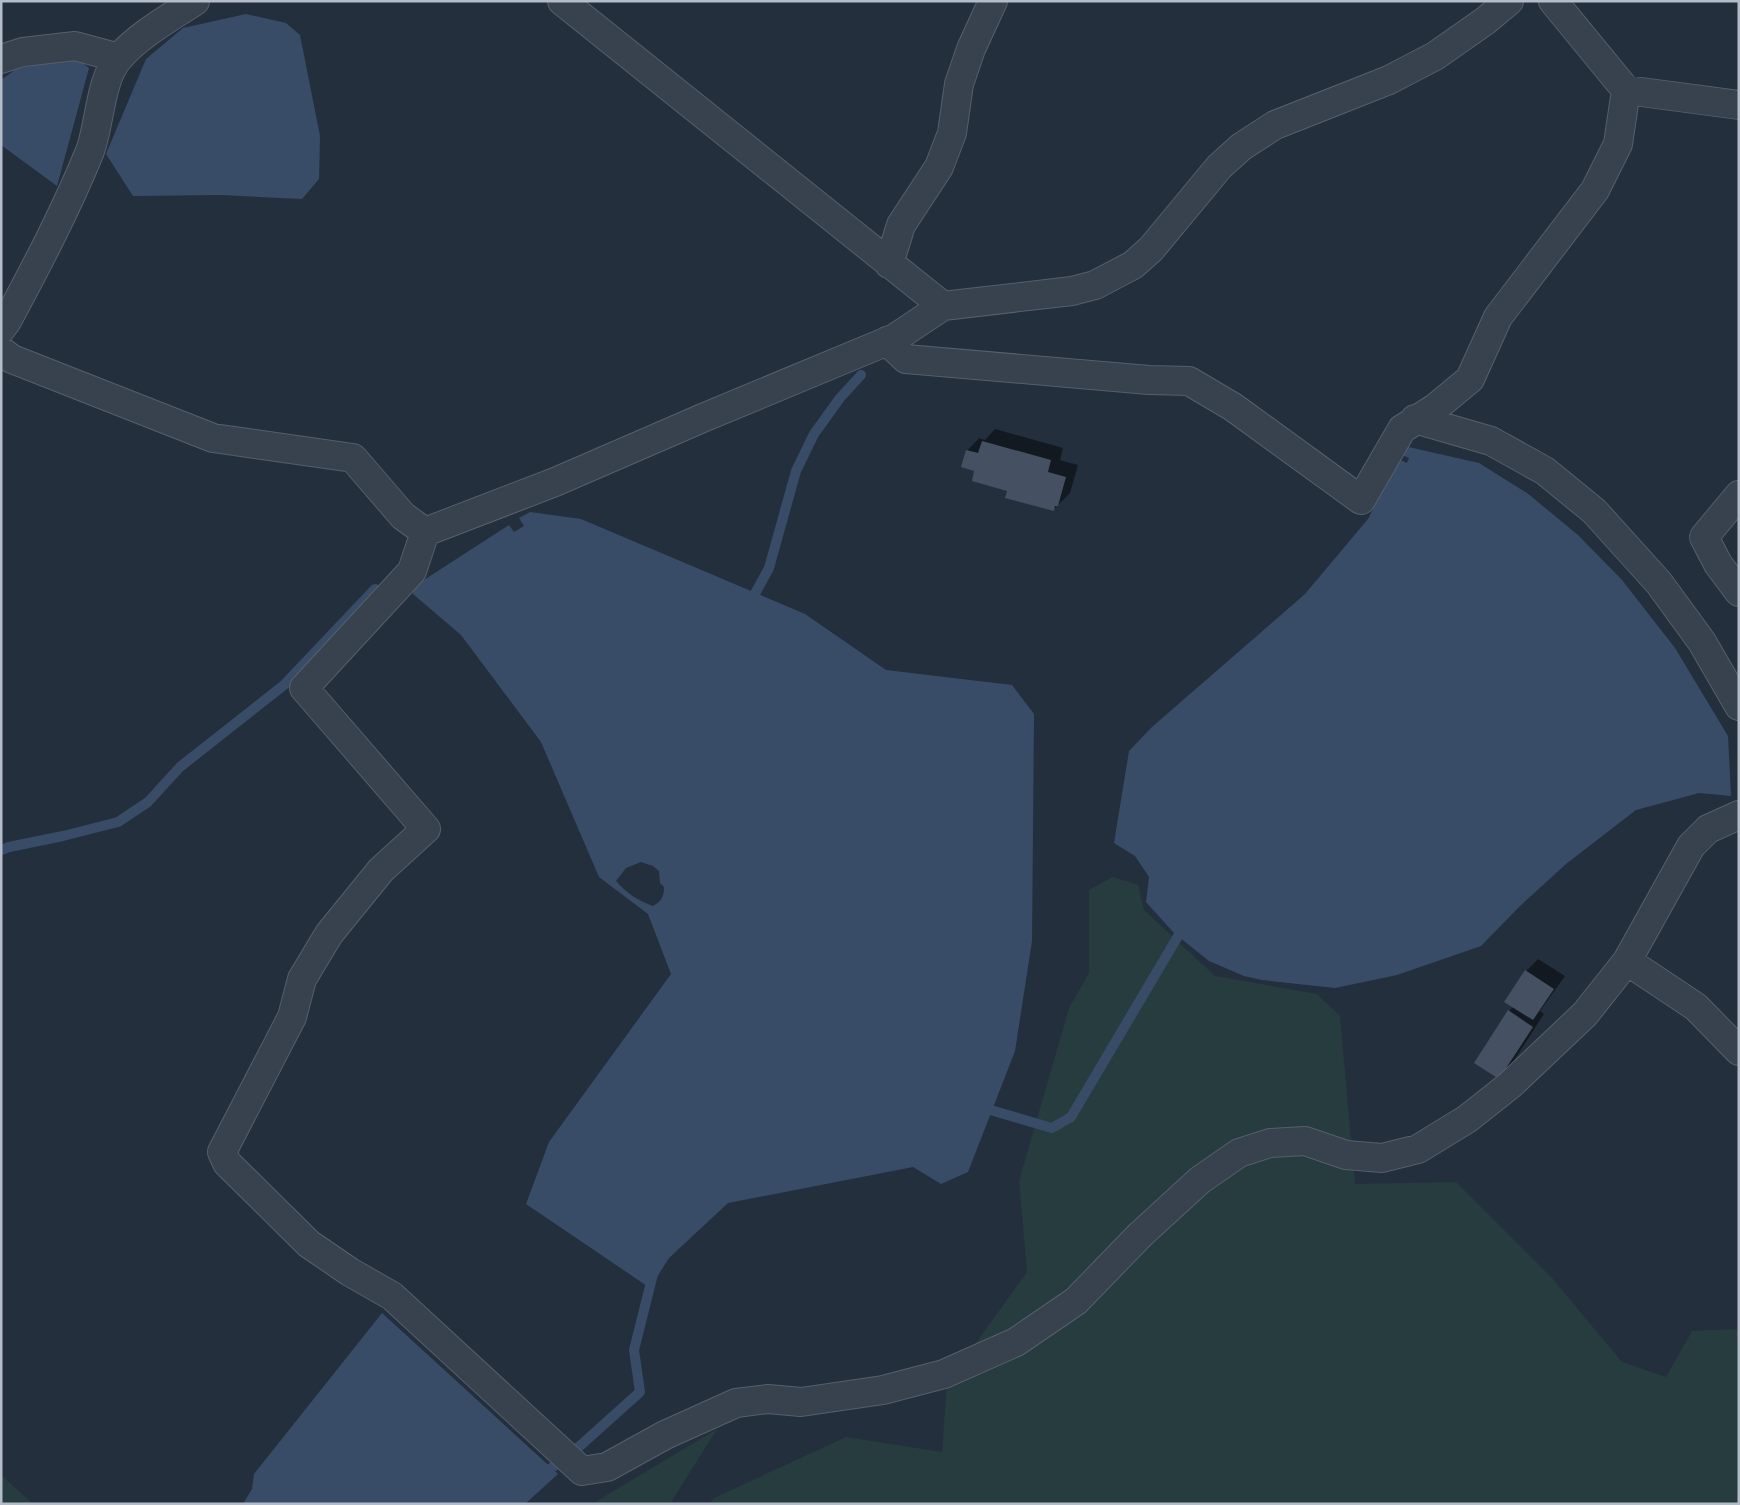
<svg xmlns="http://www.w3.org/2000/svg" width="1740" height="1505" font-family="Mulish,sans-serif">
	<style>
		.green { fill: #263c3f }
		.water { fill: #394c67; fill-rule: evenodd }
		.shadow { fill: #0007 }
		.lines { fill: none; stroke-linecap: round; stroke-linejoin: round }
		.stream { stroke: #394c67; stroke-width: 10 }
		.building { fill: #455162 }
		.minor-casing { stroke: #565f6c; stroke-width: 30 }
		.minor { stroke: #38414e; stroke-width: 28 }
	</style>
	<rect width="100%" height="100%" fill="#242f3e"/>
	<path class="green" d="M1113 877 1138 885 1144 910 1215 976 1317 994 1340 1016 1355 1184 1456 1182 1552 1278 1622 1362 1666 1377 1692 1331 1739 1329V1504H709L714 1498 846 1437 942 1452 947 1383 1027 1272 1019 1181 1069 1008 1089 973V890Z
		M717 1429 670 1504H592Z
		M1 1475 33 1504H1Z"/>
	<path class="water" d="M246 14 286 23 300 35 320 136 319 179 302 199 220 195 133 196 106 154 146 59 183 28Z
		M76 57 89 68 57 186 1 145V80L15 70 48 61Z
		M1404 446 1479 463 1527 493 1578 535 1622 580 1675 648 1728 736 1731 796 1699 793 1636 810 1566 864 1520 906 1481 946 1397 975 1335 988 1262 980 1244 976 1209 961 1174 933 1146 902 1149 877 1135 856 1114 843 1129 751 1152 727 1305 594 1368 519 1398 459 1407 463 1409 458 1400 454Z
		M530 512 581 519 805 614 886 670 1012 685 1034 714 1032 941 1015 1051 968 1172 941 1184 913 1167 728 1203 669 1258 650 1288 526 1204 549 1142 671 974 648 914 599 877 541 742 461 635 413 594V587L509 525 514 532 524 526 519 518ZM641 862 653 866 659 871 660 883 664 887C664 896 662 901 653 906 639 901 626 893 616 881L626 868Z
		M382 1313 558 1474 525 1504H243L252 1489 254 1474Z"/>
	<path class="shadow" d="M995 429 1063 448 1060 460 1078 465 1070 493 1053 510 1009 490 976 470 967 451 979 438 985 440Z
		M1538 959 1565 976 1540 1011 1544 1014 1511 1065 1499 1077 1509 1011 1514 1006 1526 971Z"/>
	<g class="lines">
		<path class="stream" d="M751 601 769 568 796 471 814 434 840 398 861 375
			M1 850 9 847 63 836 118 822 148 802 180 767 284 685 375 589
			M980 1107 1052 1128 1071 1117 1184 926
			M541 1476 581 1445 640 1392 634 1350 653 1274"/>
	</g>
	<path class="building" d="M982 441 1051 460 1048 472 1066 477 1058 506H1055L1054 511 1005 498 1007 491 972 481 974 471 961 467 966 450 978 453Z
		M1525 970 1554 989 1533 1020 1504 1002Z
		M1508 1010 1533 1027 1499 1079 1474 1063Z"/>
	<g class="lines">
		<defs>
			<path id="minor" d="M562 1 943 306
				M1553 1 1626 90 1739 105
				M1 59 23 52 75 46 119 58
				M889 264 901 225 939 167 952 133 959 84 971 49 993 1
				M1 329 7 321C37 265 66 210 90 151 100 124 100 79 119 58 137 36 171 17 195 1
				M887 341 906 359 1149 380 1189 381 1233 407 1361 500 1402 429 1435 408 1470 379 1498 317 1595 190 1618 144 1626 90
				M1 351 12 359 213 438 353 458 403 516 425 532
				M1415 419 1491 441 1545 471 1594 511 1659 583 1702 642 1739 706
				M1739 495 1704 537 1718 564 1739 592
				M425 532 412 571 304 688 426 829 381 870 329 934 302 979 292 1017 222 1152 227 1163 309 1244 350 1272 392 1296 582 1471 607 1467 665 1435 736 1403 768 1399 801 1402 883 1390 944 1374 1016 1342 1076 1301 1140 1235 1200 1180 1239 1153 1270 1143 1305 1141 1346 1155 1382 1158 1418 1149 1467 1119 1510 1085 1585 1014 1627 961 1691 846 1708 829 1739 815
				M425 532 555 482 705 417 895 338 943 306 1072 291 1095 285 1133 265 1151 249 1219 167 1241 147 1275 125 1389 80 1435 56 1485 21 1509 1
				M1627 961 1696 1007 1739 1051"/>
		</defs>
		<use href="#minor" class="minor-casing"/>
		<use href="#minor" class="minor"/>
	</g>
	<rect width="1740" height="1505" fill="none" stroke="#b4bcc9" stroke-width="5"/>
</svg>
